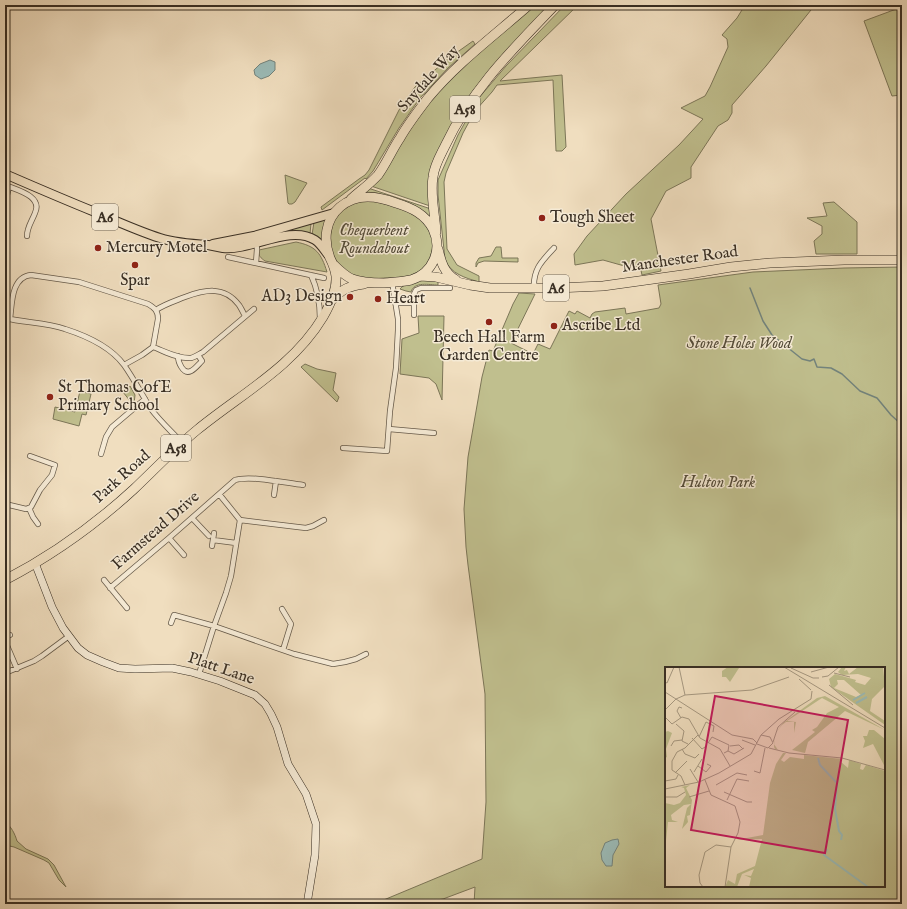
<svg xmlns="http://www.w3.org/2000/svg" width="907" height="909" font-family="'IM FELL English',serif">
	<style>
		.green { fill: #c0bf8e; stroke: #7c7658; fill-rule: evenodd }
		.water { fill: #9bbbb7; stroke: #73837c }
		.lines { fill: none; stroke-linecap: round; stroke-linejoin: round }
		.stream { stroke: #73837c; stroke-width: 1.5 }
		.street-casing { stroke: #665a4a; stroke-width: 6 }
		.secondary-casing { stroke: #382e23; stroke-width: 8 }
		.primary-casing { stroke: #382e23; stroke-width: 10 }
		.highway-casing { stroke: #382e23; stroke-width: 10 }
		.street { stroke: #f5ead5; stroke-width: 4.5 }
		.secondary { stroke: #f5ead5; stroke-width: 7 }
		.primary { stroke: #f0debf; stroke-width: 8 }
		.highway { stroke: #f0debf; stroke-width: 9 }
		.poi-dot { fill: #8f2418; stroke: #f5ead5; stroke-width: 1.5 }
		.labels { text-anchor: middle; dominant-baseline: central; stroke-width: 3; stroke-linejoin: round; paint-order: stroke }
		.shield { fill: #f5ead5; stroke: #716658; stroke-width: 1 }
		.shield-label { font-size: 15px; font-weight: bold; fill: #382e23 }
		.street-label { font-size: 16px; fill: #382e23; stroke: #f5ead5 }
		.poi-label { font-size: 16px; fill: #382e23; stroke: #f5ead5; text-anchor: start }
		.park-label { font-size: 16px; font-style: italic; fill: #534b38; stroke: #f5ead5 }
		.inset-river { fill: none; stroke: #9bbbb7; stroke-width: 2 }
		.inset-road { fill: none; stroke: #a69881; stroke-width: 1 }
		.view { fill: #c2185b; fill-opacity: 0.15; stroke: #c2185b; stroke-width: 2 }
		.inset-edge { fill: none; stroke: #382e23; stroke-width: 2 }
	</style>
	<rect width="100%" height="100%" fill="#f0debf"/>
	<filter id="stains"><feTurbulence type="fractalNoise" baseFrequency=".005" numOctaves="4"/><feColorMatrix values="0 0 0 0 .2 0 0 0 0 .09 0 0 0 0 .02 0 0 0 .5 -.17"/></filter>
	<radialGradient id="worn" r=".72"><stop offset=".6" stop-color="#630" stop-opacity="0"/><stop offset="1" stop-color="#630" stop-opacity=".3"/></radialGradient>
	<path class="green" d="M533 5H551L446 137 430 206 371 186C393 153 414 119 441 89 468 59 502 32 533 5Z
		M565 5H578L500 81 562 75 566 147 562 151H556L553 80 497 85 492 92 475 111 463 133 446 173 444 182 447 249 457 265 479 276V282C466 278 450 274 445 259L438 195V180L458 135 478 99 506 66Z
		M745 5H815L766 66 732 105V113L728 120 718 126 691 167V178L666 191 651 219 661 271 642 275 640 266 628 267 603 260 575 265 574 254 587 236 626 194 679 145 703 119 681 108 705 96 710 87 728 47 727 39 722 35 737 18Z
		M899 8C904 37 903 67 901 95L892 96 864 21Z
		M473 41 475 44 448 68 420 98 399 128 373 171 366 179 365 178 322 210 321 207 359 179 365 175 369 170 399 110 415 87 449 58Z
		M285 175 307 183 295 202 292 204H289L288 203Z
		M368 188 428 208H430L431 219 416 206 377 193 364 192Z
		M374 201C395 207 421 211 430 233 433 240 434 246 431 254 428 264 422 271 412 275 403 278 394 278 384 278 375 279 363 280 354 276 347 272 340 267 336 260 325 242 330 214 350 205 358 201 366 201 374 201Z
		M834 202 857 222V254H816L814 241 822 234V226L807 218 827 216 823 203Z
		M326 218 322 240H320L312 235 314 222Z
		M311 223 310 234 262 237Z
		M296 242C316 246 321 253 327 272L265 261C261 258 258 256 259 250Z
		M496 247H501L502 258H518V262L484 261 478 263 476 267V263L479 258 491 256Z
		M902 267V904H474L475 887 443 899 410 904H374L482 859 486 802 485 694 468 565 466 547 464 509 468 457 482 377 489 350 493 351 513 304 519 293 535 294 511 343 533 354 538 344 550 349 569 311 575 314 577 311 590 318 592 314 595 312 625 308 626 314 659 308 661 304 658 285 753 272 844 268ZM666 668H884V886H666Z
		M426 280 438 281V285C430 285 414 281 411 292L406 291 400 289C404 283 418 281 426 280Z
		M418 316H444L442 400 436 384 429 378 400 374 402 339 419 333Z
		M305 364 317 369 336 373 333 390 339 397 337 402 301 367Z
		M130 386 135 395 134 404 130 406V401L123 392Z
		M80 391 91 394 86 415 82 414 79 426 53 419 55 407 75 412Z
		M5 822C11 826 15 834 17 841L26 849 48 859 54 865 66 887 59 880 49 863 44 860 14 847 5 845Z"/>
	<path class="water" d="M270 60 275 62V70L269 76 261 79 255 75 254 70 260 64Z
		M618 839 619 844 613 855 612 866H606L602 860 601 853 605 843 612 840Z"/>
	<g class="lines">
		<path class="stream" d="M750 288 763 321 772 335 802 359 810 361 814 359 817 367 831 368 842 374 860 391 877 398 891 415 902 425"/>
		<defs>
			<path id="street" d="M5 185C17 190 43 196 35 213 32 221 27 227 27 236
				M7 195 9 187
				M256 242 257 249 256 263
				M228 257 324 278
				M311 275C318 290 320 303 320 319
				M534 288C533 269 542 261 554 248
				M395 303H414
				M156 310C165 304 175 301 185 297 204 290 224 285 239 305 241 308 243 312 245 316
				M414 315V294L416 290 421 288H450
				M5 318C25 323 46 322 65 329 87 336 110 346 124 365 134 379 142 395 151 409 160 421 172 432 182 443
				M10 319C12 304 11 277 31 275L79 282 148 304C155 308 158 311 158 319L153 347 142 355 124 365
				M153 347C164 351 178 359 191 358 195 357 199 354 203 352L254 309
				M178 356C178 362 183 375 191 371 195 369 198 365 201 362L202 361 198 355
				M389 429 434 433
				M343 448 387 451 390 411 396 368 398 330V319L392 282
				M101 454 106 437 112 427 145 399
				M219 494 240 520
				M274 495 276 481
				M5 504 26 509 31 507 40 490 52 475 55 465 30 456
				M29 508 33 517 38 524
				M192 518 209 536
				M240 520 306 528 313 526 324 520
				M169 538 184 555
				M213 540 236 543
				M212 546 214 533
				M104 580 127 608
				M110 588 169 538 235 480C250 475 286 483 303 485
				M282 609 291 624 283 650
				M171 623 174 615 214 626 294 654 333 664 345 662 356 659 366 654
				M5 637 10 635
				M5 641 17 669
				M5 673 34 661 42 656 69 636
				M199 674 214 626 226 593 231 576 240 520"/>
			<path id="secondary" d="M35 563 52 607 63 628 78 648 87 655 103 662 119 668 135 669 172 668 191 672 220 681 255 695 265 704 271 714 277 727 288 764 306 794 316 824 315 855 307 904"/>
			<path id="primary" d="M5 174C35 187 65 200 95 212 116 221 138 231 160 238 176 243 192 244 208 245 213 246 218 247 223 248 251 251 290 224 315 240 321 244 325 251 329 256
				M213 244 254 236 334 213"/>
			<path id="highway" d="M351 199C360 191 370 184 378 175 386 164 392 150 400 138 408 124 418 111 428 98 457 63 495 35 529 5
				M436 232C435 214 430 195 433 177 434 166 440 156 445 146 472 89 512 50 555 5
				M438 249C441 262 444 273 456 280
				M420 276 436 277 470 285 490 288H556L603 286 689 274 731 267 770 263 844 260H902
				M332 300C342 289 349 286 364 284
				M5 580C51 556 96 524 134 489 155 469 175 448 197 430 241 394 293 367 323 317 330 305 337 290 336 276 335 269 333 264 330 258 323 240 325 220 340 207 357 193 377 196 396 203 412 208 425 214 433 229 443 250 433 273 411 280 402 282 393 282 384 283 373 283 362 283 352 279 345 276 340 271 334 265"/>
		</defs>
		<use href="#street" class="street-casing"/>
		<use href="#secondary" class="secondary-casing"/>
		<use href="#primary" class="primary-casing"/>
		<use href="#highway" class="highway-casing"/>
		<use href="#street" class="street"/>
		<use href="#secondary" class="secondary"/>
		<use href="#primary" class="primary"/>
		<use href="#highway" class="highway"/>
	</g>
	<g class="poi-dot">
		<circle cx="542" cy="218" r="4"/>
		<circle cx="98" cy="248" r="4"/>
		<circle cx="135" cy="265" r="4"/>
		<circle cx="350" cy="297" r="4"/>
		<circle cx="378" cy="299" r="4"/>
		<circle cx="489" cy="322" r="4"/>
		<circle cx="554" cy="326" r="4"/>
		<circle cx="50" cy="397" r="4"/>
	</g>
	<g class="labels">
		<g class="shield">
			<rect x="450" y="96" width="30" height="26" rx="3"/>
			<rect x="92" y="204" width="26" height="26" rx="3"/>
			<rect x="543" y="275" width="26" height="26" rx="3"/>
			<rect x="161" y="435" width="30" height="26" rx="3"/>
		</g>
		<g class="shield-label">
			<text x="465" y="109">A58</text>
			<text x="105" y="217">A6</text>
			<text x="556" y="288">A6</text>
			<text x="176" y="448">A58</text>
		</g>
		<g class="street-label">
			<text transform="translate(429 79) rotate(-48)">Snydale Way</text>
			<text transform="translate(680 260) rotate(-8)">Manchester Road</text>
			<text transform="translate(122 477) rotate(-42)">Park Road</text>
			<text transform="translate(156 531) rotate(-41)">Farmstead Drive</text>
			<text transform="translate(221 669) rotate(19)">Platt Lane</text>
		</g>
		<g class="poi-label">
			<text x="550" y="218">Tough Sheet</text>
			<text x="106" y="248">Mercury Motel</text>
			<text x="135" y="281" text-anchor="middle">Spar</text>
			<text x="342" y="297" text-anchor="end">AD3 Design</text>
			<text x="386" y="299">Heart</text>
			<text x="562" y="326">Ascribe Ltd</text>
			<text x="489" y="338" text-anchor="middle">Beech Hall Farm<tspan x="489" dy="18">Garden Centre</tspan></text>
			<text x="58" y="388">St Thomas CofE<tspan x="58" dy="18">Primary School</tspan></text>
		</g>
		<g class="park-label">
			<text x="374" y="231">Chequerbent<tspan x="374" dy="18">Roundabout</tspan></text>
			<text x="739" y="344">Stone Holes Wood</text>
			<text x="718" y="483">Hulton Park</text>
		</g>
	</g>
	<g transform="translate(665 667)">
		<rect width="220" height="220" fill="#f0debf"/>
		<path d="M63 0 74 1 65 15 61 10H57V4ZM177 0H181L179 4 182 3 184 7 193 0H218L220 19 207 32 205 44 220 54V58L166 20 164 12 170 7 191 13 190 15 200 18 206 11 193 7 177 8 173 5ZM172 13H179L196 28 191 30 169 21 173 17ZM160 29 220 63 180 44 143 75 140 86 127 83 150 65 147 63 152 60 162 46 174 40 157 31 122 54 131 55 129 66V55H121L117 58 110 67 109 77 113 83 110 82 109 80 110 67 118 56 152 31ZM204 63H209L220 72V100L208 77 198 81 200 74 198 69H202ZM3 64 7 66 1 82 2 90 0 91V65ZM118 86H121L116 93 119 95 125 90 139 92V88L177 92 176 95 183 101 184 93 196 97 195 102 198 103 201 98 220 104V220H84L86 211 79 208 86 209 89 202 77 207 72 220H60L63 213 70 217 72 207 90 199 97 172 71 173 98 168 105 116 111 97ZM25 118 21 121 27 133 25 148 22 149 23 155 17 162 22 141 26 137 19 138 6 148 7 153 13 155H3L0 183V136L9 138 15 136 21 128 19 121 16 120Z" fill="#c0bf8e" fill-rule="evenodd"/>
		<path class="inset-river" d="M188 33 200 26M191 36 202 30M153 91 155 98 172 116 170 142 174 164 177 168 176 173M162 182 159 188 203 220"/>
		<path class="inset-road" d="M14 0 20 28M119 0 220 61M126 1 148 11H154M146 5 164 0M169 6 185 10M157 10 163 9 174 0M134 12 146 23M0 15 2 16 9 0M164 18 188 38M0 25 67 68 88 72 92 76M11 32 20 28 87 23 124 10M0 43 11 32M0 50 7 57 17 50 24 52 35 71 55 82 65 99M16 51 12 44 14 40 17 41M11 57 19 64 17 74 23 77M96 68 114 52 146 32 147 24M34 70 41 55 49 59 48 65M27 71 37 82 40 80M77 73 90 78M108 75 113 60 130 45M43 76 47 70 64 78 63 84 59 86M6 79 9 74 17 73M65 79 74 78 78 82M104 81 124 86 177 91 220 103M17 82 20 87 30 91 34 87M63 84 69 87 79 81M33 99 41 105 46 99 42 97M25 102 33 115M89 104 95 106 100 81M29 105 37 92M10 106 22 94M72 112 84 114M40 113 46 128 70 139 75 155 73 166 66 180 60 220M0 114 11 112 13 108M20 118 16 109 7 103V94L12 85 20 81 33 68M51 118 72 106 82 108M0 122 34 115 54 106 86 87 96 68 105 70 108 76 103 81 92 77M59 125 82 135H87M0 130H12L20 125M24 130 44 124M62 133 72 112M38 220 35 216 34 208 40 185 51 178 66 180"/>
		<path class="view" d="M50 29 183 53 160 186 26 163Z"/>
		<rect width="220" height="220" class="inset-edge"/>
	</g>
	<rect width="907" height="909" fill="none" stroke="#f0debf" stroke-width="20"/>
	<rect x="6" y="6" width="895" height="897" fill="none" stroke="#382e23" stroke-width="2"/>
	<rect x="10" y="10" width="887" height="889" fill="none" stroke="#382e23"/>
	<rect width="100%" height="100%" filter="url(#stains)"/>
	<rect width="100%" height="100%" fill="url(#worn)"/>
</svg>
